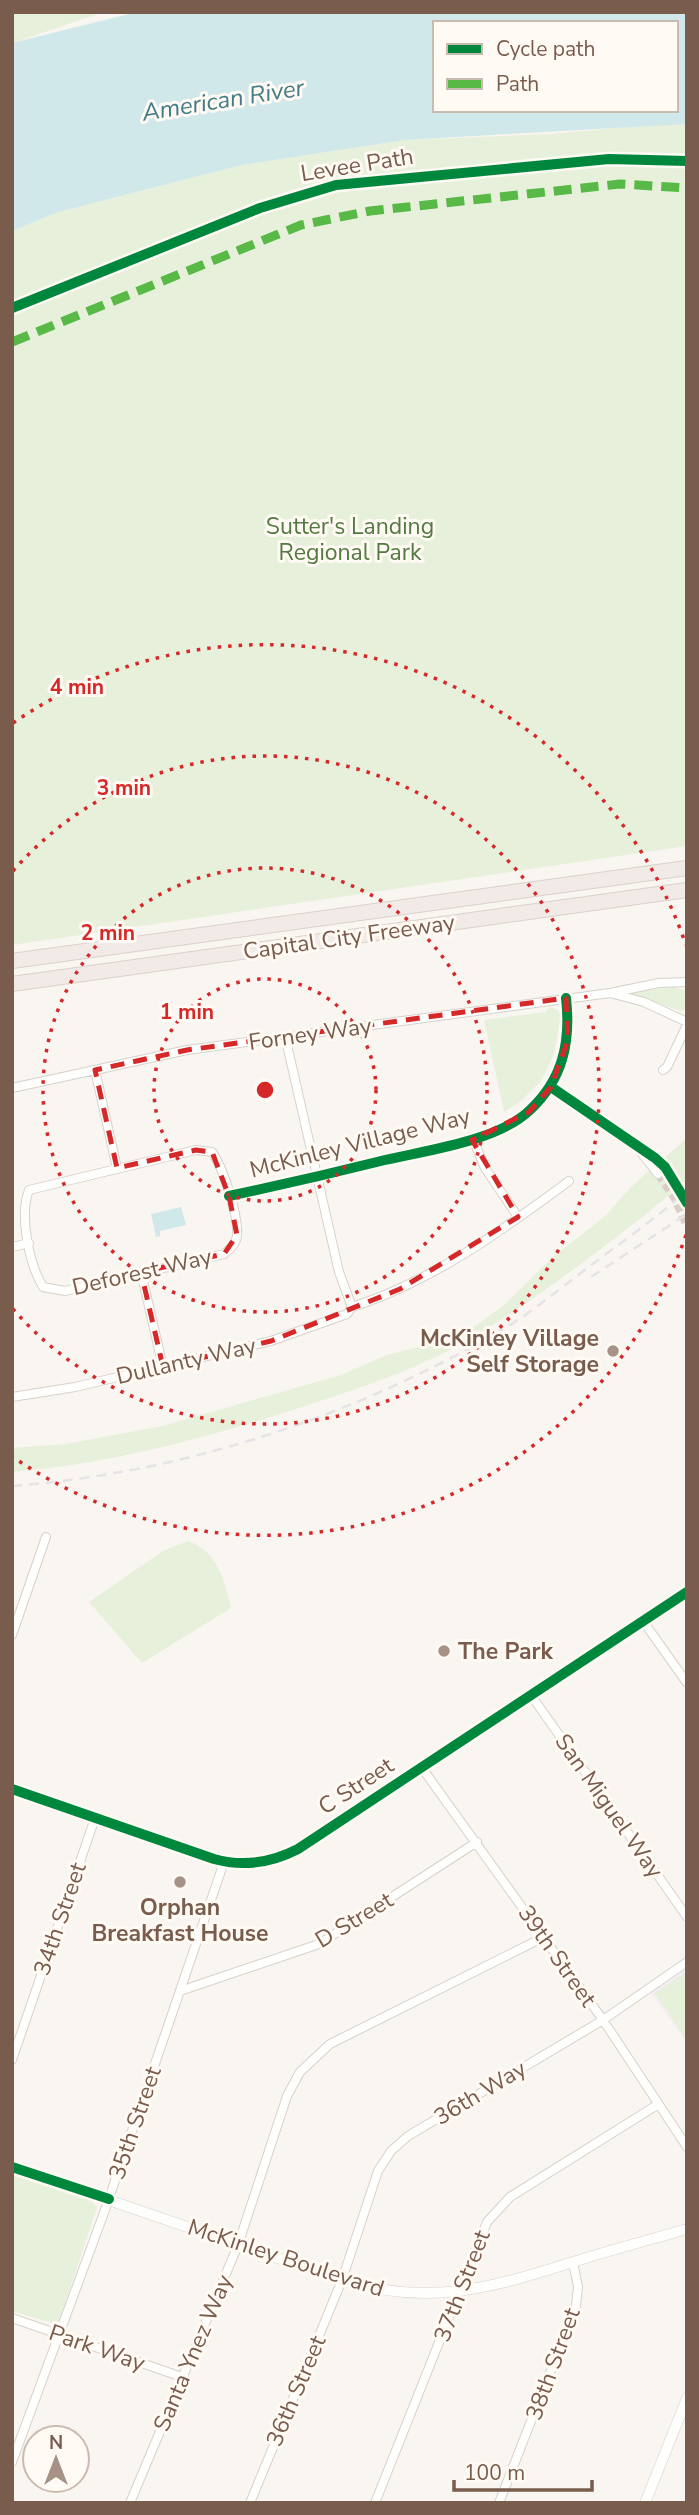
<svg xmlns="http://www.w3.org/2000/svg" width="699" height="2515" font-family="'Nunito Sans',sans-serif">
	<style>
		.education { fill: #f6eef6 }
		.green { fill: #e7f0db }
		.water { fill: #d0e8ea; fill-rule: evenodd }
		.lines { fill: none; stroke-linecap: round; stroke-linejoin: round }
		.minor-tunnel { stroke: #d9cfc7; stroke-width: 8; stroke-dasharray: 8 4; stroke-linecap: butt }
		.minor-casing { stroke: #d7d1cb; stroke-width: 10 }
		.tertiary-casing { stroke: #d7d1cb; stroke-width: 11 }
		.motorway-casing { stroke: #dad1cc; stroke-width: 16 }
		.minor { stroke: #fefefd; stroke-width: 8 }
		.tertiary { stroke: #fefefd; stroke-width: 10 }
		.motorway { stroke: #f2eae7; stroke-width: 14 }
		.rail { stroke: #e6e3e7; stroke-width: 2.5; stroke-dasharray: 10 7; stroke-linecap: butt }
		.quiet { stroke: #58b947; stroke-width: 9; stroke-dasharray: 18 9; stroke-linecap: butt }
		.cycleway-casing { stroke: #fffaf3; stroke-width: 15 }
		.cycleway { stroke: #00873e; stroke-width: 10 }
		.marked { fill: none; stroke: #d62828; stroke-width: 5; stroke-dasharray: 14 9; stroke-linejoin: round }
		.ring { fill: none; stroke: #d62828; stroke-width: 3.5; stroke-dasharray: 3.5 7 }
		.poi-dot { fill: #a69286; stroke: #fffaf3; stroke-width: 2.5 }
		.labels { text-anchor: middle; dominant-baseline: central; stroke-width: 6; stroke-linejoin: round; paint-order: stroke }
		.street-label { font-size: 23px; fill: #7a5c4d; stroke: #fffaf3 }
		.park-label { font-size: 23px; fill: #537a41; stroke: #fffaf3 }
		.poi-label { font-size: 23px; font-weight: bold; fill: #7a5c4d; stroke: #fffaf3; text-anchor: end }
		.water-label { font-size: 24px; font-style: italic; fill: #437c86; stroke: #fffaf3 }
		.centre { fill: #d62828; stroke: #fffaf3; stroke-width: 3.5 }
		.ring-label { font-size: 21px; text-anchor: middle; font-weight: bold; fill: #d62828; stroke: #fffaf3; stroke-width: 6; stroke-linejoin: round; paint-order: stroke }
	</style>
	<rect width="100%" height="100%" fill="#f9f5f0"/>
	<path class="education" d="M687 1966V2043L650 1992Z"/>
	<path class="green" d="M12 12H104L12 43Z
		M681 122 687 124V846L12 945V231L58 212 242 165 404 140 550 134Z
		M674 987 687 991V1007L681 1011 628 993Z
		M550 1007 558 1010 561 1015 554 1054 541 1081 521 1101 504 1112 484 1020 545 1012Z
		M687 1138V1180C627 1231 557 1284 491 1326 433 1364 367 1386 302 1407 206 1438 113 1463 12 1472V1448L66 1444 162 1426 341 1375 387 1355 450 1339 478 1324 505 1304 553 1257 605 1216 632 1186Z
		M188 1541C217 1551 225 1580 231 1608L142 1663 89 1602 163 1551Z
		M687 1971V2041L654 1993Z
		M12 2175 91 2201 97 2207 60 2319 55 2324 12 2311Z"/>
	<path class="water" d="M137 12H687V124L404 140 242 165 58 212 12 231V43ZM435 23H676V110H435Z
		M181 1207 186 1225 160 1231V1236L156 1237 151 1214Z"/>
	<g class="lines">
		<path class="minor-tunnel" d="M665 1167 687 1203
			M658 1174 674 1197 687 1226"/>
		<defs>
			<path id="minor" d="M687 982 659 983 610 993 644 1002 687 1022
				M95 1070 117 1168
				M663 1070 667 1067 687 1025
				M551 1087 665 1167
				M12 1088 187 1050 610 993
				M473 1139 485 1168 518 1217
				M196 1150 212 1152C223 1167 239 1217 237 1236 236 1244 230 1249 224 1254L65 1291 43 1287C29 1264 19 1215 29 1190Z
				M640 1151 658 1174
				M229 1196C281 1185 333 1173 385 1160 428 1150 498 1141 530 1110 563 1079 571 1042 566 998
				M12 1247 29 1243
				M141 1272 163 1367
				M352 1307C431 1282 503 1230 569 1181
				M12 1397 75 1387 271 1341 347 1314 352 1307 339 1272 285 1036
				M643 1621 687 1683
				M12 1635 46 1537
				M531 1695 687 1917
				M422 1768 603 2020 687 2147
				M180 1991 319 1944 477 1842
				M12 2060 95 1818
				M12 2318 182 2377
				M12 2462 105 2210 224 1862
				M130 2503 238 2245 287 2096 300 2072 330 2044 544 1937
				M250 2503 342 2280 378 2171 391 2151 408 2136 603 2020 687 1962
				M375 2503 487 2222 510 2197 657 2105
				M499 2503 576 2306 578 2287 573 2262"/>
			<path id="tertiary" d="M12 1789 214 1859C243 1867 271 1863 298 1849L687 1592
				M12 2167 342 2280C428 2307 491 2288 573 2262 611 2250 649 2240 687 2229
				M645 2503 687 2398"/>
			<path id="motorway" d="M12 961 687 868
				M12 984 687 890"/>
		</defs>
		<use href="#minor" class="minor-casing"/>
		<use href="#tertiary" class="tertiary-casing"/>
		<use href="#motorway" class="motorway-casing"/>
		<use href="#minor" class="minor"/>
		<use href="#tertiary" class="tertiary"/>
		<use href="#motorway" class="motorway"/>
		<path class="rail" d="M591 1277 687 1214
			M12 1486C183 1473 352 1417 500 1331 530 1314 558 1290 586 1269 619 1244 655 1219 687 1191"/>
		<path class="quiet" d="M12 342 301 225 370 211 620 184 687 188"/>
		<defs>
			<path id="cycleway" d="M12 308 260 208 336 185 609 159 687 161
				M551 1087 655 1158 665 1167 687 1203
				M229 1196C281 1185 333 1173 385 1160 428 1150 498 1141 530 1110 563 1079 571 1042 566 998
				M12 1789 214 1859C243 1867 271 1863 298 1849L687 1592
				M12 2167 109 2199"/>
		</defs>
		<use href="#cycleway" class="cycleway-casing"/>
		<use href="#cycleway" class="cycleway"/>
	</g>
	<path class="marked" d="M566 998 568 1040 551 1087 529 1112 472 1140 518 1217 400 1289 271 1341 163 1367 141 1272 224 1254 237 1235 229 1196 212 1152 196 1150 117 1168 95 1070 187 1050Z"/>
	<g class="ring">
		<circle cx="265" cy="1090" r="111"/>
		<circle cx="265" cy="1090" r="222"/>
		<path d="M13 871A334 334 0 1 1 13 1309"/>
		<path d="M686 1235A445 445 0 0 1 13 1457M13 723A445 445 0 0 1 686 945"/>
	</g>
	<g class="poi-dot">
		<circle cx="613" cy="1351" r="7"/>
		<circle cx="444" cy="1651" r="7"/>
		<circle cx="180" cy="1882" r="7"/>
	</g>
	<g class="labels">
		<g class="street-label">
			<text transform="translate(357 165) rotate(-9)">Levee Path</text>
			<text transform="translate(349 937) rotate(-8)">Capital City Freeway</text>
			<text transform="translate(310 1034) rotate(-8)">Forney Way</text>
			<text transform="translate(360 1143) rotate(-14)">McKinley Village Way</text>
			<text transform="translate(142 1272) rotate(-13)">Deforest Way</text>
			<text transform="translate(186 1361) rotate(-13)">Dullanty Way</text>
			<text transform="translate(356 1786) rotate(-33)">C Street</text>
			<text transform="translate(609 1806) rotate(55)">San Miguel Way</text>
			<text transform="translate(60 1919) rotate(-71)">34th Street</text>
			<text transform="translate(354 1920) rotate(-31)">D Street</text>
			<text transform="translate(557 1956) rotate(55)">39th Street</text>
			<text transform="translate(480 2093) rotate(-31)">36th Way</text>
			<text transform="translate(135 2123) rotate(-71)">35th Street</text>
			<text transform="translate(286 2258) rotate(18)">McKinley Boulevard</text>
			<text transform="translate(462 2286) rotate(-69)">37th Street</text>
			<text transform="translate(97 2348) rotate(19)">Park Way</text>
			<text transform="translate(193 2353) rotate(-67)">Santa Ynez Way</text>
			<text transform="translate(553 2364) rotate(-70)">38th Street</text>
			<text transform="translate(296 2391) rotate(-67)">36th Street</text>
		</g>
		<g class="park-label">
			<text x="350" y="526">Sutter's Landing<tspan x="350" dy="26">Regional Park</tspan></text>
		</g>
		<g class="poi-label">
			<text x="599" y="1338">McKinley Village<tspan x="599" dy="26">Self Storage</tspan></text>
			<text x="458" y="1651" text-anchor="start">The Park</text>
			<text x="180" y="1907" text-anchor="middle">Orphan<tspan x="180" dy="26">Breakfast House</tspan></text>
		</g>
		<g class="water-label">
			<text transform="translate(223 100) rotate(-9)">American River</text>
		</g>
	</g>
	<circle cx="265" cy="1090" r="10" class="centre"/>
	<g class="ring-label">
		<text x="77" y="694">4 min</text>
		<text x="124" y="795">3 min</text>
		<text x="108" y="940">2 min</text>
		<text x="187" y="1019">1 min</text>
	</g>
	<rect width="699" height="2515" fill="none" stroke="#7a5c4d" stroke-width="28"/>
	<rect x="433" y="21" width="245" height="91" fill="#fffaf3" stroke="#cabbb1" stroke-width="2"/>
	<rect x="447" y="44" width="35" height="10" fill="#00873e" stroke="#cabbb1" stroke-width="2"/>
	<text x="496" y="56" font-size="21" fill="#7a5c4d">Cycle path</text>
	<rect x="447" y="79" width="35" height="10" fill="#58b947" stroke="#cabbb1" stroke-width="2"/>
	<text x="496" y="91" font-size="21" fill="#7a5c4d">Path</text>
	<g transform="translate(56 2459)"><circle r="33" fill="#fffaf3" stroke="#cabbb1" stroke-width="2"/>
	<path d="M0-5L12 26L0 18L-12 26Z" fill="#a69286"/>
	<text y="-10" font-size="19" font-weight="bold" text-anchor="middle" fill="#7a5c4d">N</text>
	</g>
	<path d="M454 2480v10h138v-10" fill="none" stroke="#7a5c4d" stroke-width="3.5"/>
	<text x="464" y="2480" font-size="21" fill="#7a5c4d" stroke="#fffaf3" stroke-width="5" paint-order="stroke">100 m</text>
</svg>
